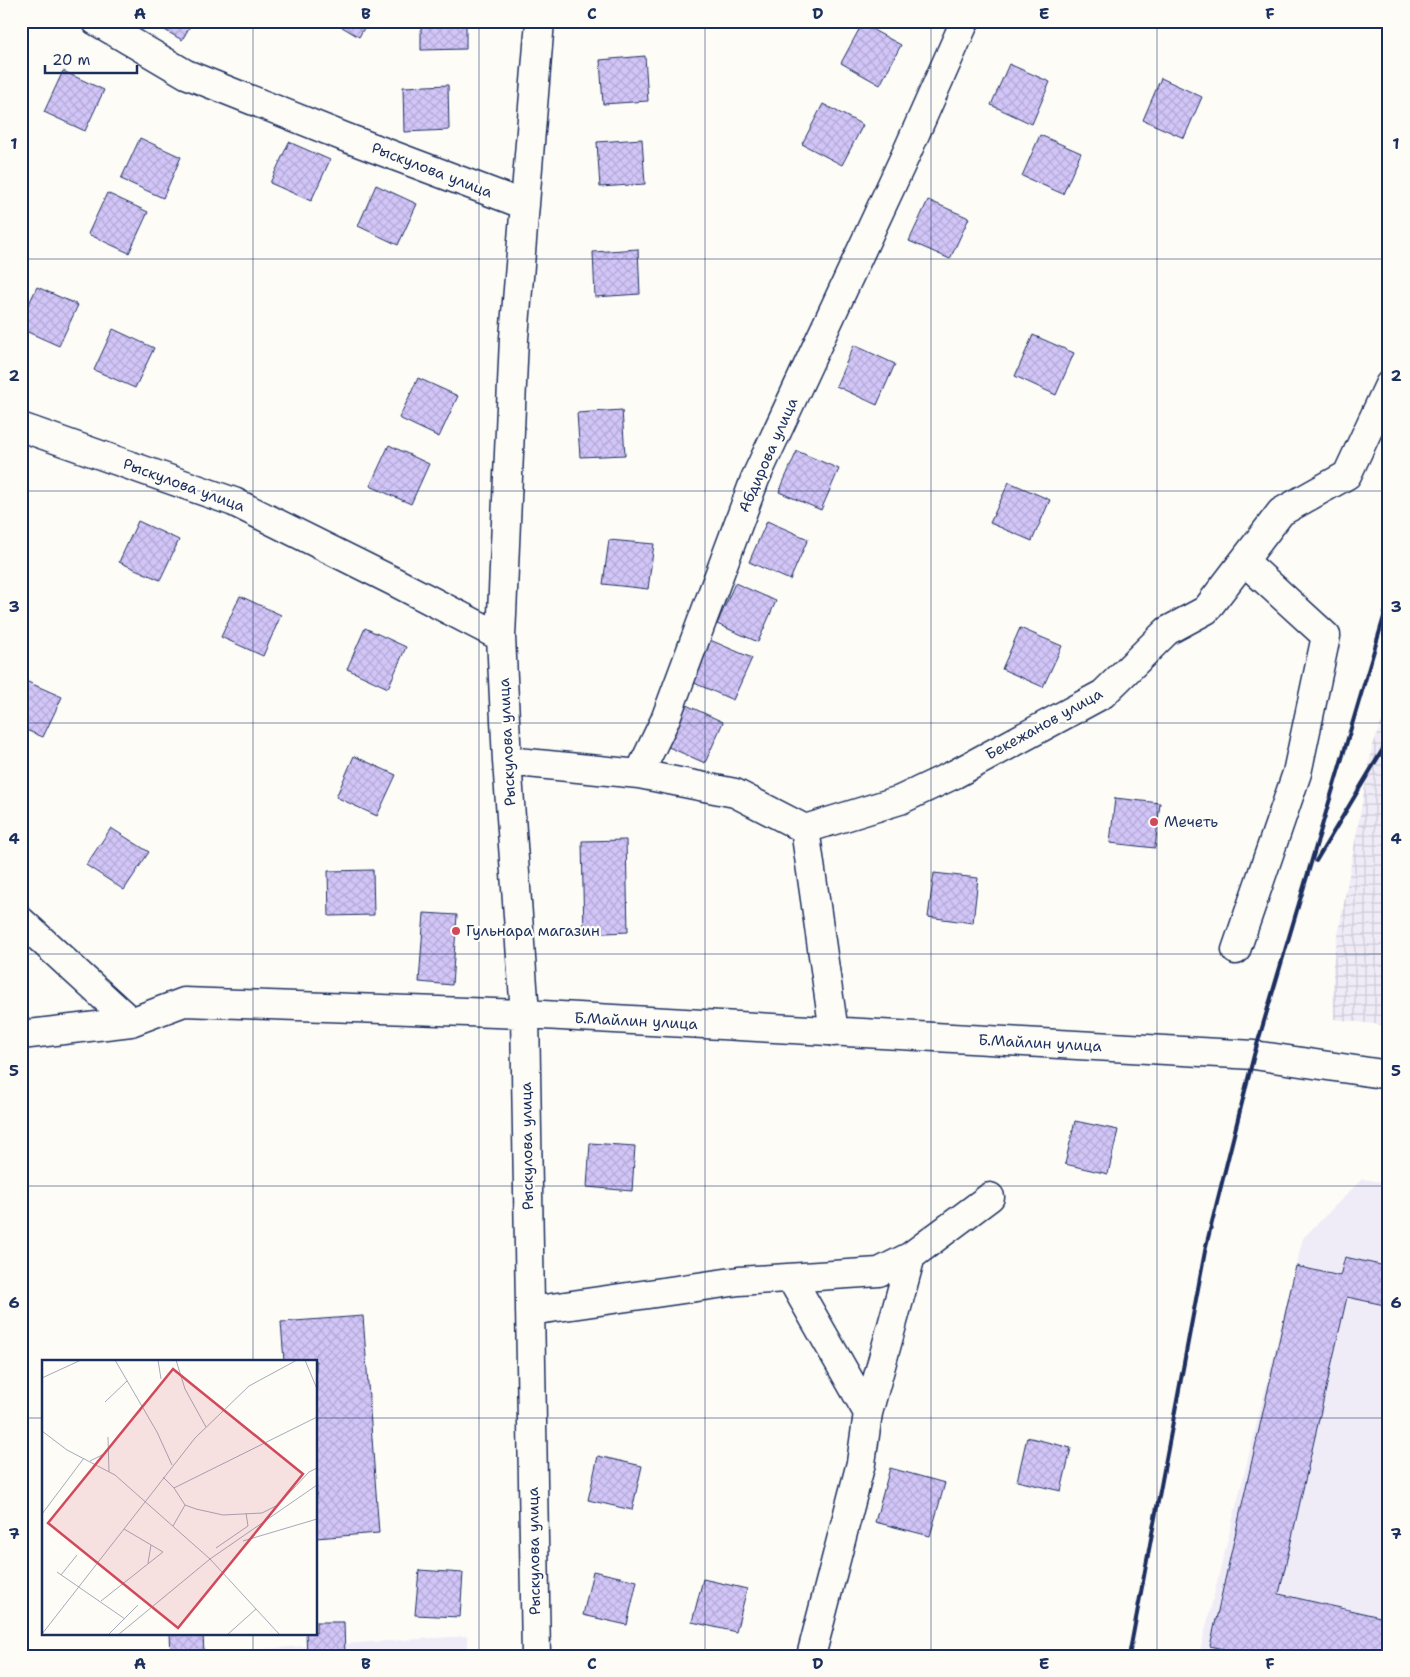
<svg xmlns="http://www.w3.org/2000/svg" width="1410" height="1677" font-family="'Shantell Sans',sans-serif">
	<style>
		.built { fill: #f0ecf7 }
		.industrial { fill: url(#industrial-grid) }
		.building { fill: url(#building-cross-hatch); stroke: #1b2f5e }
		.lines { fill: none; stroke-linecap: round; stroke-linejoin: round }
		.minor-casing { stroke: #1b2f5e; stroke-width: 31 }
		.minor { stroke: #fdfcf7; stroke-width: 28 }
		.rail { stroke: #1b2f5e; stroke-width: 4 }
		.grid { fill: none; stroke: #1b2f5e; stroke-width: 1; stroke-opacity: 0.55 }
		.poi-dot { fill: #d1495b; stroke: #fdfcf7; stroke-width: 2 }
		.labels { text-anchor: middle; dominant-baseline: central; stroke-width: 4.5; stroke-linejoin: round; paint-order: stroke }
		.street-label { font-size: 15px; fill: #1b2f5e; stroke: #fdfcf7 }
		.poi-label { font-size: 15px; fill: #1b2f5e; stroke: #fdfcf7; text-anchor: start }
		.inset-road { fill: none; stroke: #a3aaba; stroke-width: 1 }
		.view { fill: #d1495b; fill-opacity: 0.15; stroke: #d1495b; stroke-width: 2.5 }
		.inset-edge { fill: none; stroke: #1b2f5e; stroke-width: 2.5 }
		.neatline { fill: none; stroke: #1b2f5e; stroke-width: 2 }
		.grid-label { font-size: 16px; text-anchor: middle; font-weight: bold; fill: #1b2f5e }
	</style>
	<defs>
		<pattern id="industrial-grid" width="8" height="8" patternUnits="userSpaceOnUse" patternTransform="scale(1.25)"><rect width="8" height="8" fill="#f0ecf7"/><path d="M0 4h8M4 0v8" fill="none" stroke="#cdcbd6"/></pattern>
		<pattern id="building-cross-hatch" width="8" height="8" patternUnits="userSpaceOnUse" patternTransform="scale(1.25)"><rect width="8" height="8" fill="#d2c5f7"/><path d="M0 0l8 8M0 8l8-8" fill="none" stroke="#b4aad6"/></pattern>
	</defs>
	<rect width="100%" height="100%" fill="#fdfcf7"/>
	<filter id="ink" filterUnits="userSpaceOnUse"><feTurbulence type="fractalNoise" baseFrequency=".02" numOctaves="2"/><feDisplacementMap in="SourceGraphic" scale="10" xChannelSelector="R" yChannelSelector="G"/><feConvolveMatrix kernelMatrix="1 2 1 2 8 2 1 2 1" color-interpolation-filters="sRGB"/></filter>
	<g filter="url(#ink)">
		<path class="built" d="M1362 1179 1389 1183V1656L1199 1655 1303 1238Z
			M467 1636 469 1656H208L212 1652Z"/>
		<path class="industrial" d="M1389 702V1026L1334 1019 1333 963 1372 748Z"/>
		<path class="building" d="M149 21H193L182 40Z
			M332 21H368L359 37Z
			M421 21H466V49L421 50Z
			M1075 21H1088L1085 26Z
			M862 24 901 45 880 85 841 63Z
			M645 56 648 101 603 104 600 60Z
			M1009 64 1050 82 1032 124 991 105Z
			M63 71 104 90 85 131 44 112Z
			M1161 78 1202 97 1184 138 1143 120Z
			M448 85 449 130 404 132 403 87Z
			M823 104 863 125 842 165 802 144Z
			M1040 135 1081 153 1063 194 1022 176Z
			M140 138 181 157 163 198 121 179Z
			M642 139 645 184 600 187 597 142Z
			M289 142 330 160 311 201 270 183Z
			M376 185 417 204 398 245 358 226Z
			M107 193 148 212 129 253 88 234Z
			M928 200 969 218 950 259 909 241Z
			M638 249 640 294 595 297 593 252Z
			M37 287 78 305 59 346 21 329V320Z
			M113 329 154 348 135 388 94 370Z
			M1033 335 1074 353 1056 395 1015 376Z
			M854 345 895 364 877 405 836 386Z
			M418 378 458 396 439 437 399 418Z
			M622 410 625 455 580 457 577 413Z
			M389 445 429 464 411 504 370 486Z
			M797 451 839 469 821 510 779 492Z
			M1009 482 1050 500 1032 541 990 523Z
			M138 521 179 540 160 580 119 562Z
			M767 521 808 539 790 580 749 562Z
			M609 540 654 544 648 589 603 584Z
			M735 583 776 601 758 642 717 624Z
			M240 596 281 615 263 656 221 637Z
			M365 628 406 647 388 688 347 669Z
			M1020 628 1062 646 1043 687 1002 669Z
			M710 640 752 658 733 700 692 682Z
			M21 679 62 697 43 737 21 728Z
			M682 703 723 722 705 763 664 745Z
			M354 756 396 775 377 816 336 797Z
			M1115 798 1160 803 1155 848 1110 843Z
			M111 828 149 852 124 890 86 865Z
			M626 840 628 932 584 934 582 841Z
			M373 870 374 915 329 916 328 871Z
			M934 873 978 878 973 923 928 917Z
			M424 913 457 915 452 985 419 982Z
			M1075 1121 1118 1130 1108 1174 1065 1164Z
			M590 1143 635 1146 632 1191 587 1187Z
			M1345 1257 1389 1267V1306L1347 1297 1279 1594 1389 1619V1656H1253L1210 1646 1296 1266 1340 1276Z
			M363 1316 379 1533 316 1538V1361H284L281 1322Z
			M1027 1437 1071 1448 1061 1491 1017 1481Z
			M598 1456 642 1466 632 1510 588 1500Z
			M890 1468 945 1483 930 1536 875 1522Z
			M419 1570 463 1573 460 1617 415 1615Z
			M593 1571 637 1581 627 1625 583 1615Z
			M703 1579 747 1589 736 1632 692 1622Z
			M316 1622H344L345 1656H307L306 1633H316Z
			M170 1633H203L204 1656H171Z"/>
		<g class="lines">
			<defs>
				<path id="minor" d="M96 21 186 74 347 138 525 205
					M21 427 234 502 393 581 501 637
					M507 761 639 774 665 720 755 479 907 152 965 21
					M639 774 735 793 805 829 900 800 955 774 1103 694 1167 631 1206 610 1281 512 1347 475 1389 385
					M805 829 834 1032
					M21 921 131 1022
					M1236 950 1297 773 1326 636 1244 561
					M21 1035 131 1022 184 1002 525 1014 1254 1055 1389 1075
					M911 1256 990 1197
					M791 1278 868 1413
					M530 1311 739 1281 879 1272 911 1256 868 1413 861 1463 811 1656
					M536 1656 525 1014 507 761 501 637 514 338 540 21"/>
			</defs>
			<use href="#minor" class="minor-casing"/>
			<use href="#minor" class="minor"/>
			<path class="rail" d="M1316 861 1389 739
				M1129 1656 1206 1246 1254 1055 1389 600"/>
		</g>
	</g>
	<path class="grid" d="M253 21V1361M479 21V1656M705 21V1656M931 21V1656M1157 21V1656M21 259H1389M21 491H1389M21 723H1389M21 954H1389M21 1186H1389M21 1418H44M316 1418H1389M253 1633V1656"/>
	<g class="poi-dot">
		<circle cx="1154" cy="822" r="5"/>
		<circle cx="456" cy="931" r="5"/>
	</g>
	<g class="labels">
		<g class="street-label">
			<text transform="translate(432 170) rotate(21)">Рыскулова улица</text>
			<text transform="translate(768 455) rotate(-66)">Абдирова улица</text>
			<text transform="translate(184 485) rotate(20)">Рыскулова улица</text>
			<text transform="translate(1044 724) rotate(-29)">Бекежанов улица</text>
			<text transform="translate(507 742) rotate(-93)">Рыскулова улица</text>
			<text transform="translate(636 1021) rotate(3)">Б.Майлин улица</text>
			<text transform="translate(1040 1043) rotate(3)">Б.Майлин улица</text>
			<text transform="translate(527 1146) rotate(-91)">Рыскулова улица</text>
			<text transform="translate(534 1551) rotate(-91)">Рыскулова улица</text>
		</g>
		<g class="poi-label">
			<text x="1164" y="822">Мечеть</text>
			<text x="466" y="931">Гульнара магазин</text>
		</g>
	</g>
	<g transform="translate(42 1360)">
		<rect width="275" height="275" fill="#fdfcf7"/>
		<path class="inset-road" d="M73 0 115 72 130 105M116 0 119 19M134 0 143 29 164 67M263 0 275 29M0 18 39 0M63 42 85 21M0 71 25 90 73 115 168 199 238 275M66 77 67 112M48 101 64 93M121 117 132 128 275 57M132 128 143 145 154 149 181 155 220 153 236 145 267 112 275 108M0 154 42 98M131 166 143 145M201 181 275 159M174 188 206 166 204 153M106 203 109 185M15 212 83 259M19 215 35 195M59 241 121 192 82 169M0 274 153 78 207 26 255 0M66 275 96 245M76 275 168 199 275 125M185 275 214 249"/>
		<path class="view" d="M131 9 261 114 136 268 6 163Z"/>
		<rect width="275" height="275" class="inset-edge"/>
	</g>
	<rect width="1410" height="1677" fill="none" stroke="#fdfcf7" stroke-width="55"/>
	<path d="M45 65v8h92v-8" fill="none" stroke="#1b2f5e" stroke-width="2.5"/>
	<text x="52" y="65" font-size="15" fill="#1b2f5e" stroke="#fdfcf7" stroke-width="4" paint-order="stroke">20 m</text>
	<rect x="28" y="28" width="1354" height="1622" class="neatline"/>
	<g class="grid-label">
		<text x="140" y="19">A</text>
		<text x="366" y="19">B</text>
		<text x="592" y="19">C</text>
		<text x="818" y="19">D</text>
		<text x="1044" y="19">E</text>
		<text x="1270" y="19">F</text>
		<text x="14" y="149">1</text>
		<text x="1396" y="149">1</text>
		<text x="14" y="381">2</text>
		<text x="1396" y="381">2</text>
		<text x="14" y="612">3</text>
		<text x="1396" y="612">3</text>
		<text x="14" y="844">4</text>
		<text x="1396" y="844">4</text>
		<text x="14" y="1076">5</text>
		<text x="1396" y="1076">5</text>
		<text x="14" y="1308">6</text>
		<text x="1396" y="1308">6</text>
		<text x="14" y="1539">7</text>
		<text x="1396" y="1539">7</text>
		<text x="140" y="1669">A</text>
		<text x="366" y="1669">B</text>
		<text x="592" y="1669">C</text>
		<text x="818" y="1669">D</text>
		<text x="1044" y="1669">E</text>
		<text x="1270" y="1669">F</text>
	</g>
</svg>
